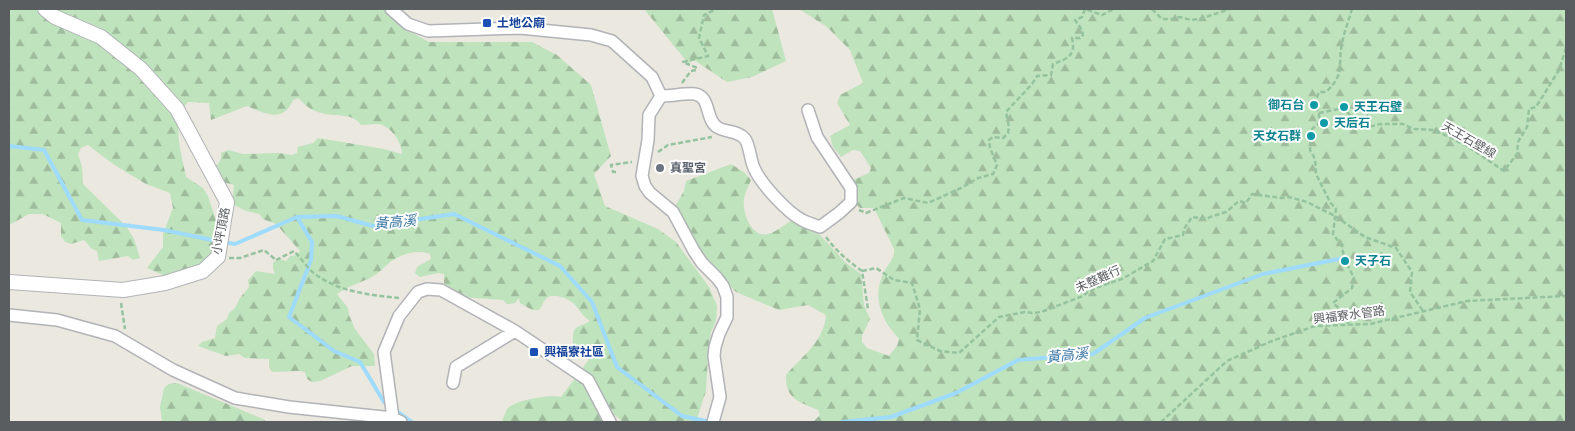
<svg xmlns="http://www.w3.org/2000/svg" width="1575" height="431" font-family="'Work Sans','Noto Sans TC',sans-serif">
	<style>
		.forest { fill: url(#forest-firs) }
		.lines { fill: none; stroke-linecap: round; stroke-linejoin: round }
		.stream { stroke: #9edbfc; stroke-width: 4 }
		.minor-casing { stroke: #b1b3b7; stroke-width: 14 }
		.tertiary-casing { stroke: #b1b3b7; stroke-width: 16 }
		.path { stroke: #96c39f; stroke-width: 2.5; stroke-dasharray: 5 2.5; stroke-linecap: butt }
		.minor { stroke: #fff; stroke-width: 11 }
		.tertiary { stroke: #fff; stroke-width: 14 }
		.transit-dot { fill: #1a4fb4; stroke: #fff; stroke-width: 2 }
		.culture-dot { fill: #0f9aa8; stroke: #fff; stroke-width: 2 }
		.worship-dot { fill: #6b7280; stroke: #fff; stroke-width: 2 }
		.labels { text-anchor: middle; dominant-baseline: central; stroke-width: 4; stroke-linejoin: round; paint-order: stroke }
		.transit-label { font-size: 12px; font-weight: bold; fill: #164399; stroke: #fff; text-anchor: start }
		.culture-label { font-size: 12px; font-weight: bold; fill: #0d838f; stroke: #fff; text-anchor: start }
		.street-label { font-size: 12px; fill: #595d60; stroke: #fff }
		.worship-label { font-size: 12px; font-weight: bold; fill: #5b616d; stroke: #fff; text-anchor: start }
		.water-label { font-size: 14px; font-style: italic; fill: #3c77a4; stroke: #fff }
	</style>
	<defs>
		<pattern id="forest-firs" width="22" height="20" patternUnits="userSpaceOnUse" patternTransform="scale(1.25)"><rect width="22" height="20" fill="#bfe3bc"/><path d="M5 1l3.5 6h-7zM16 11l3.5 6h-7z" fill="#9ebb9c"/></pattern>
	</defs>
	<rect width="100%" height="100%" fill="#ebe8e0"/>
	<path class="forest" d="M9 9H383L409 31 429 42H532L557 55 591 85 611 156 594 174 605 206 658 229 676 242 709 287 717 306 716 321 711 332 708 356 706 391 696 422H623L615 415 608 422H502C504 417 505 411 509 407 518 400 550 394 561 397L590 358 573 344C572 324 577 329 590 321 580 314 579 308 573 303 567 298 552 292 546 299 543 302 542 307 539 310H532L520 303 519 298 515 303 507 304 503 300 461 297 446 288 444 282V274L438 273 420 277 415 273 417 267 431 259 430 254C416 249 402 254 390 262 384 267 379 273 372 277 360 283 348 286 337 294L348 308 349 315 355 329 374 354 375 366H352L320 381 312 382 307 379 305 372 299 371 272 372 269 366V359L245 358 239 354 226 356 198 346 202 342 215 338 217 326 227 319 229 313 235 308 240 298 249 287 248 280 256 271 275 274 273 268V262L280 259 286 261 290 256 297 255 300 251 276 224 263 219 259 214 246 211 232 204 234 185 222 182 212 167 218 164 221 159V153L228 150 243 154 278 153 292 155 297 153 298 147 313 143 318 138 384 149 402 154C402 142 391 126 378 124 372 124 366 125 361 125 353 112 334 117 321 113 312 111 305 105 298 98L293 100C283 124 264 113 247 106L211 120 209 103 188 102C170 122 182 154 186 177L203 188 208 196 217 223 216 260 170 278 147 268 163 247V234L173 208 170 193 146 184 113 164 88 145 81 148 78 154 82 167 83 184 126 226 134 239 140 258 133 260 128 256 99 261 97 251 92 249 84 240 71 244 65 242 61 236V223L43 214H29L9 225Z
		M644 9H772L786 61 752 77 727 82 694 60 688 63Z
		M799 9H1566V422H813L820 415 818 410C799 402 785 399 786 375 802 356 824 342 826 315L808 305 779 310 736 292 711 267 697 249 675 207 684 191 686 181 731 164 745 173 751 180C749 186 745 192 744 199 742 212 751 238 768 234 777 232 784 224 793 220L820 235 845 262 861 274 864 305 870 319 862 336V342L867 348 889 356 897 346 899 339C895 333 888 327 885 320 876 302 876 287 885 270 889 263 895 258 894 249L874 208H860L855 203 853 180 869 173 871 168 860 151 853 150 841 157 833 147 830 136 850 125 837 103 840 95 863 83 850 50 827 27Z
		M177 383 263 419 267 422H162L160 407 164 388 169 384Z"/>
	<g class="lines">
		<path class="stream" d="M9 146 44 150 82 220 164 230 217 241
			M297 217 312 242 311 260 289 317 334 351 360 362 384 402 388 405
			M223 242 235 244 297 217 337 216 373 226 454 214 560 266 592 302 617 367 682 416 711 422
			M394 409 412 422
			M842 422 891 417 956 393 1018 360 1093 354 1145 318 1263 274 1344 258"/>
		<defs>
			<path id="minor" d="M391 9 408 24 428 31 520 28 591 35 612 41 652 77 661 96 649 115 648 140 642 176 645 186 650 193 673 212 694 251 702 263 717 278 723 286 727 297V317L719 334 715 347 714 356 720 397 713 422
				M661 96C671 96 686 93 695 94 711 97 705 119 717 127 726 133 738 130 745 139 750 146 750 159 754 168 761 184 787 212 802 220 808 223 814 225 820 227L839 213 851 202V188L817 137 808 110
				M9 315 57 320 115 336 173 370 235 398 289 407 393 418 401 422
				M453 383 456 367 515 331
				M393 418 384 352 399 316 418 292 427 289 441 290 515 331 588 380 610 422"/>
			<path id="tertiary" d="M9 282 123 290 165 283 203 271 218 257 227 202 177 109 141 69 101 37 55 17 45 9"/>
		</defs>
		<use href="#minor" class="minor-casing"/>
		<use href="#tertiary" class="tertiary-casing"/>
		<path class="path" d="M1152 9 1162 19H1173L1180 17 1191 20 1200 19 1230 9
			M682 83 691 71 696 70 697 68 683 62 708 56 699 38 704 15 716 9
			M1319 113 1343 108 1363 128 1381 124H1403L1413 129 1435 130 1467 146 1504 171 1517 154 1518 142 1527 127 1529 109 1536 107 1559 70 1566 48
			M658 152 668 145 712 137
			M616 172H613L611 165 632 162
			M859 210 866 213 904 198 928 203 961 188 978 178 993 174 997 165 990 148 989 140 993 137 1003 138 1008 133 1009 127 1006 112 1032 84 1037 76 1051 75 1053 64C1068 59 1076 55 1072 38H1080L1083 35 1082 30 1075 20 1082 17 1085 9 1102 15 1114 9
			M826 237C836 251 848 261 862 271L868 309
			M229 258H240L264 250 276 260
			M276 260 294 251C301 258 307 268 315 274 339 292 370 295 399 298
			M862 271 876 268 894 280 912 283 920 309 917 340 940 351 959 353 999 317 1025 312 1032 313 1041 312 1083 296 1089 291 1098 287 1122 279 1153 261 1165 239 1183 235 1184 229 1192 217 1207 219 1210 217 1226 212 1239 201 1246 203 1252 194 1282 198 1289 197 1307 202 1335 216 1365 237 1396 248 1412 272 1410 292 1423 311
			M121 303 125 329
			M1348 324 1347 311 1341 310 1333 303 1352 288 1354 278 1344 258 1342 246 1333 234 1336 209 1330 202 1316 174 1315 159 1310 150 1311 130 1319 123V113L1314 104 1319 92H1326C1346 73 1337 67 1342 44 1344 32 1349 20 1352 9
			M1161 422 1227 361 1272 341 1315 326 1370 324 1467 301 1566 296"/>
		<use href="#minor" class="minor"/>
		<use href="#tertiary" class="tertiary"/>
	</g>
	<g class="transit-dot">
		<rect x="482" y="18" width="10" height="10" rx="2.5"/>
		<rect x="529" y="347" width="10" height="10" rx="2.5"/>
	</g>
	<g class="culture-dot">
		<circle cx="1314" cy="105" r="5"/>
		<circle cx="1344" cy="107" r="5"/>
		<circle cx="1324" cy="123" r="5"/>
		<circle cx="1311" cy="136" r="5"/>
		<circle cx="1345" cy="261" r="5"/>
	</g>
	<circle class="worship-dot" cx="660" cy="168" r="5"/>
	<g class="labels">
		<g class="transit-label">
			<text x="497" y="23">土地公廟</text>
			<text x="544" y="352">興福寮社區</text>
		</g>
		<g class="culture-label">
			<text x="1304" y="105" text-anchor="end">御石台</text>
			<text x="1354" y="107">天王石壁</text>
			<text x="1334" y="123">天后石</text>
			<text x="1301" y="136" text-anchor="end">天女石群</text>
			<text x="1355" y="261">天子石</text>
		</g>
		<g class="street-label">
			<text transform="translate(1469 140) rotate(30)">天王石壁線</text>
			<text transform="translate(221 231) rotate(-79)">小坪頂路</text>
			<text transform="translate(1098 279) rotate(-24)">未整難行</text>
			<text transform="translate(1349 315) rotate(-7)">興福寮水管路</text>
		</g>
		<g class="worship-label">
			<text x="670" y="168">真聖宮</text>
		</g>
		<g class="water-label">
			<text transform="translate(395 222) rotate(-5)">黃高溪</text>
			<text transform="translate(1067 355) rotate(-6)">黃高溪</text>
		</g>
	</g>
	<rect width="1575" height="431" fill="none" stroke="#595d60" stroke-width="20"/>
</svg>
